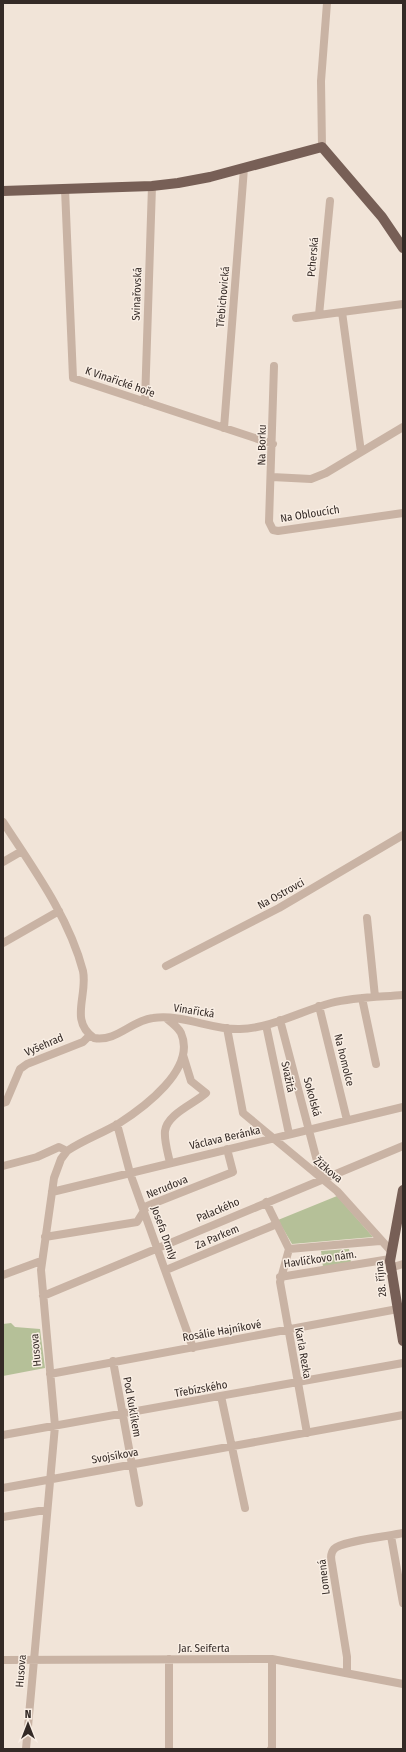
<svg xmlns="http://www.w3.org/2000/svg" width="406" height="1752" font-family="'Fira Sans Condensed',sans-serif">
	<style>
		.green { fill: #b5c098 }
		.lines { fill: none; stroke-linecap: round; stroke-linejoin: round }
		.minor { stroke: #c9b3a4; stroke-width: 8 }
		.major { stroke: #775f56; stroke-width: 10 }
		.labels { text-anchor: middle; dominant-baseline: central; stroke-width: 3; stroke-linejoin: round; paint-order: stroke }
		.street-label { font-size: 11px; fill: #342a26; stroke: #f9eee4 }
	</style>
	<rect width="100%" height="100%" fill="#f1e4d8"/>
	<path class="green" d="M337 1196 373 1237 292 1244 278 1220Z
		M349 1249 351 1263 323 1267 321 1251Z
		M11 1323 15 1327 40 1329 45 1368 3 1376V1324Z"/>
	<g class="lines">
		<path class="minor" d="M322 147 321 81 327 3
			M65 189 73 378 273 444
			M342 312 361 452
			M319 315 330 201
			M296 318 403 304
			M274 366 269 522 273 530 278 531 403 513
			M145 402 152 186
			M224 428 244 168
			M272 477 311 479 326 473 403 427
			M3 822C33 868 69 917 83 971 88 995 69 1021 94 1038 117 1042 132 1020 153 1018 184 1014 211 1030 240 1029 272 1028 301 1011 331 1003 354 997 379 997 403 995
			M3 862 22 851
			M367 918 375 997
			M3 943 59 911
			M166 966 279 908 403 835
			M362 998 376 1064
			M319 1006 347 1120
			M280 1020 322 1180
			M266 1025 289 1134
			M227 1028 243 1113 337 1191 391 1251
			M3 1103 6 1102 20 1069 27 1064 83 1042 90 1035
			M117 1124 130 1173 193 1348
			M170 1163C168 1153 164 1141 165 1131 167 1114 194 1104 206 1093L191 1081 183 1055
			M3 1166 37 1157 59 1147 67 1151
			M52 1192 403 1107
			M266 1202 289 1249 280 1282 307 1433
			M45 1237 137 1222 147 1206 233 1172 227 1149
			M289 1249 380 1241
			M390 1268 403 1264
			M166 1270 277 1224
			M3 1275 41 1261
			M280 1277 390 1259
			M43 1296 403 1146
			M113 1361 139 1503
			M50 1374 403 1308
			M221 1396 245 1508
			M3 1435 403 1363
			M3 1488 403 1415
			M3 1517 39 1511H47
			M391 1536 403 1603
			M169 1659V1749
			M3 1660 272 1659 403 1684
			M347 1673V1657L332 1564C331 1559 330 1554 334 1549 341 1541 390 1536 403 1533
			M26 1749 55 1426 41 1270 54 1178 61 1159 67 1151C83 1140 101 1134 118 1124 143 1108 197 1069 181 1033 178 1027 171 1022 166 1018
			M271 1749 272 1748V1659"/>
		<path class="major" d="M3 191 152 186 178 183 210 177 322 147 382 217 403 248
			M403 1190 390 1261 403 1341"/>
	</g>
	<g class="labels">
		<g class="street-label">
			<text transform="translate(313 257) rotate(-85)">Pcherská</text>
			<text transform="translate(137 294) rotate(-88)">Svinařovská</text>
			<text transform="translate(223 297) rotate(-85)">Třebichovická</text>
			<text transform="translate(120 382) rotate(19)">K Vinařické hoře</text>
			<text transform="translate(262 445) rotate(-89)">Na Borku</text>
			<text transform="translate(310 514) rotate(-9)">Na Obloucích</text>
			<text transform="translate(281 894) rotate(-29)">Na Ostrovci</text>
			<text transform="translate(194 1011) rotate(9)">Vinařická</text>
			<text transform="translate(44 1045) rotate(-23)">Vyšehrad</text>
			<text transform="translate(344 1060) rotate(76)">Na homolce</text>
			<text transform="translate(288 1077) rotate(78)">Svažitá</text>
			<text transform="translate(312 1097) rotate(75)">Sokolská</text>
			<text transform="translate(225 1138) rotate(-13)">Václava Beránka</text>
			<text transform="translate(328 1170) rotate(39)">Žižkova</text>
			<text transform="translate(167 1187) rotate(-22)">Nerudova</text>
			<text transform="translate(218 1210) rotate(-23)">Palackého</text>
			<text transform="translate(164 1233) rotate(70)">Josefa Drmly</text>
			<text transform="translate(217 1237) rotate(-23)">Za Parkem</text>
			<text transform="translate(320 1259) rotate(-8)">Havlíčkovo nám.</text>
			<text transform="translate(381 1279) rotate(-96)">28. října</text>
			<text transform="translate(222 1331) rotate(-10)">Rosálie Hajníkové</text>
			<text transform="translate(36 1350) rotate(-95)">Husova</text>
			<text transform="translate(303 1353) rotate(80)">Karla Rezka</text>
			<text transform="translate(201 1389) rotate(-10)">Třebízského</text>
			<text transform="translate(132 1407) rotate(80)">Pod Kuklíkem</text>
			<text transform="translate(115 1456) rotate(-10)">Svojsíkova</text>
			<text transform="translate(324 1577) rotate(-97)">Lomená</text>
			<text x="204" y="1648">Jar. Seiferta</text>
			<text transform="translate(21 1671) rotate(-85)">Husova</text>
		</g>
	</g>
	<rect width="406" height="1752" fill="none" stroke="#342a26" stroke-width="8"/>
	<g transform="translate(28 1724)" stroke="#f9eee4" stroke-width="3" paint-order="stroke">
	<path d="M0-3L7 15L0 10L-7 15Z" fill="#342a26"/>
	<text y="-6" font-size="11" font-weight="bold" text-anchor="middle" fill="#342a26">N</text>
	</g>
</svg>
